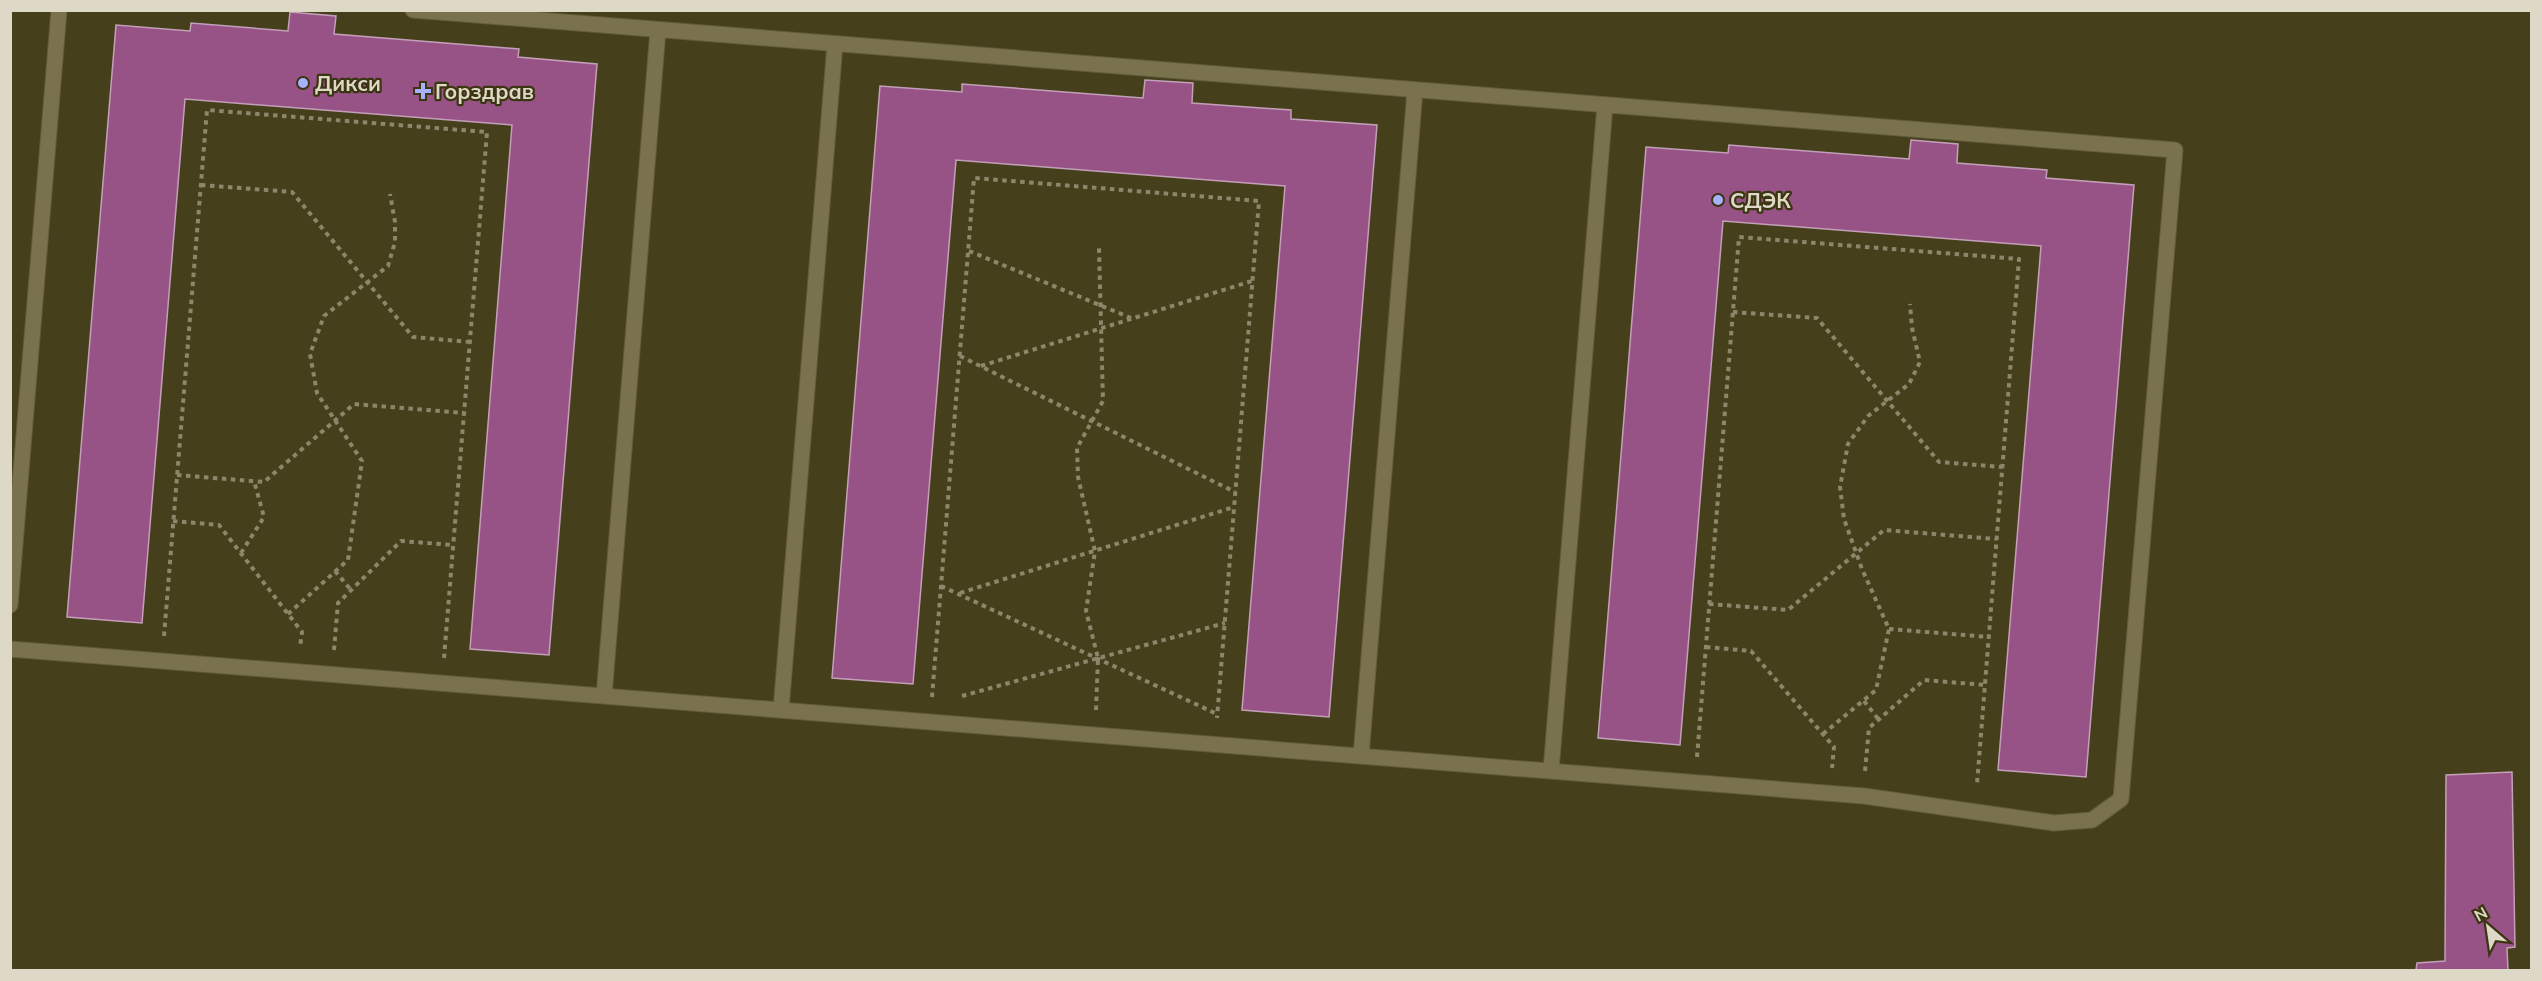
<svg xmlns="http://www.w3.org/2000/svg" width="2542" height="981" font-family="Mulish,sans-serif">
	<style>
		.building { fill: #975385; stroke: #c3a0b8; stroke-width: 1.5 }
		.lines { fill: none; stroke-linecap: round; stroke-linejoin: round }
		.lane-casing { stroke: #625c3d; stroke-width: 17 }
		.path { stroke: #8c876b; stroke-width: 4; stroke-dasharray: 4.5 4.5; stroke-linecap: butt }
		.lane { stroke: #79724d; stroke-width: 15 }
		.poi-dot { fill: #a7b1fc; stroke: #3c3511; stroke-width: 2 }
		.labels { text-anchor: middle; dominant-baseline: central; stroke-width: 4.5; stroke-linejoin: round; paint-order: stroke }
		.poi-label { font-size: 21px; font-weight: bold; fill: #ddd9c6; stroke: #3c3511; text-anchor: start }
	</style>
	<rect width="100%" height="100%" fill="#463f1c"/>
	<path class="building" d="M290 12 336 16 334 34 519 49 518 57 597 64 549 655 470 649 512 125 185 99 142 623 67 617 116 25 190 31 191 23 288 31Z
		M1145 80 1193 83 1192 103 1291 110V119L1377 125 1329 717 1242 710 1285 186 956 160 913 684 832 678 880 86 962 92V84L1143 98Z
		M1911 140 1958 144 1957 163 2047 170 2046 178 2134 185 2086 777 1998 770 2041 246 1723 221 1680 745 1598 738 1646 147 1728 153 1729 145 1909 159Z
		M2512 772 2515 947 2507 948 2508 970H2416L2417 963 2445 961 2446 775Z"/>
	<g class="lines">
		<defs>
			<path id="lane" d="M10 605 59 10
				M10 649 1864 796 2054 823 2092 820 2121 799 2175 150 413 10
				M604 696 658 30
				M781 710 835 44
				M1361 756 1415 90
				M1551 771 1605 105"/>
		</defs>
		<use href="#lane" class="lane-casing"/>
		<path class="path" d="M201 185 292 192 413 337 470 342
			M969 251 1131 318
			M1733 312 1817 318 1939 462 2002 467
			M960 356 1235 492
			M981 366 1252 281
			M177 475 264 482 354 404 464 413
			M173 521 219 525 302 632 300 647
			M241 553 264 517 254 481
			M335 571 351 590
			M941 586 1217 714
			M960 593 1234 507
			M1709 604 1788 610 1884 530 1996 539
			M288 614 348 560 362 461 317 393 310 354 324 316 388 266 395 242V222L390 194
			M1889 629 1989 637
			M164 636 207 110 487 132 444 658
			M1706 647 1751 651 1834 747 1832 768
			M334 650 338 603 401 541 453 545
			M962 696 1225 623
			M932 697 974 178 1259 201 1217 718
			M1864 701 1879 720
			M1096 710 1098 658 1086 611 1095 551 1078 477 1077 448 1103 401 1099 248
			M1823 734 1876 690 1889 629 1862 569 1844 519 1840 487 1848 444 1868 416 1909 384 1920 362 1912 328 1910 304
			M1697 757 1739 237 2019 259 1977 784
			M1865 771 1869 728 1924 680 1985 685"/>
		<use href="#lane" class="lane"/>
	</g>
	<g class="poi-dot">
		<circle cx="303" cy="83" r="6"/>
		<path d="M420 82h6v6h6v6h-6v6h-6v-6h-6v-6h6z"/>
		<circle cx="1718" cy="200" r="6"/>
	</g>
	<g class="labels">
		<g class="poi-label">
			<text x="315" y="83">Дикси</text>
			<text x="435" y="91">Горздрав</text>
			<text x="1730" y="200">СДЭК</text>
		</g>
	</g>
	<rect width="2542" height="981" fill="none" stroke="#ddd9c6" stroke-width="24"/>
	<g transform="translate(2488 927) rotate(331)" stroke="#3c3511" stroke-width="4.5" paint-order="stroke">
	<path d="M0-4.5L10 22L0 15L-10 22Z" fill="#ddd9c6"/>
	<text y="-9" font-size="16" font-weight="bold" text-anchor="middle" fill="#ddd9c6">N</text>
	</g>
</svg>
